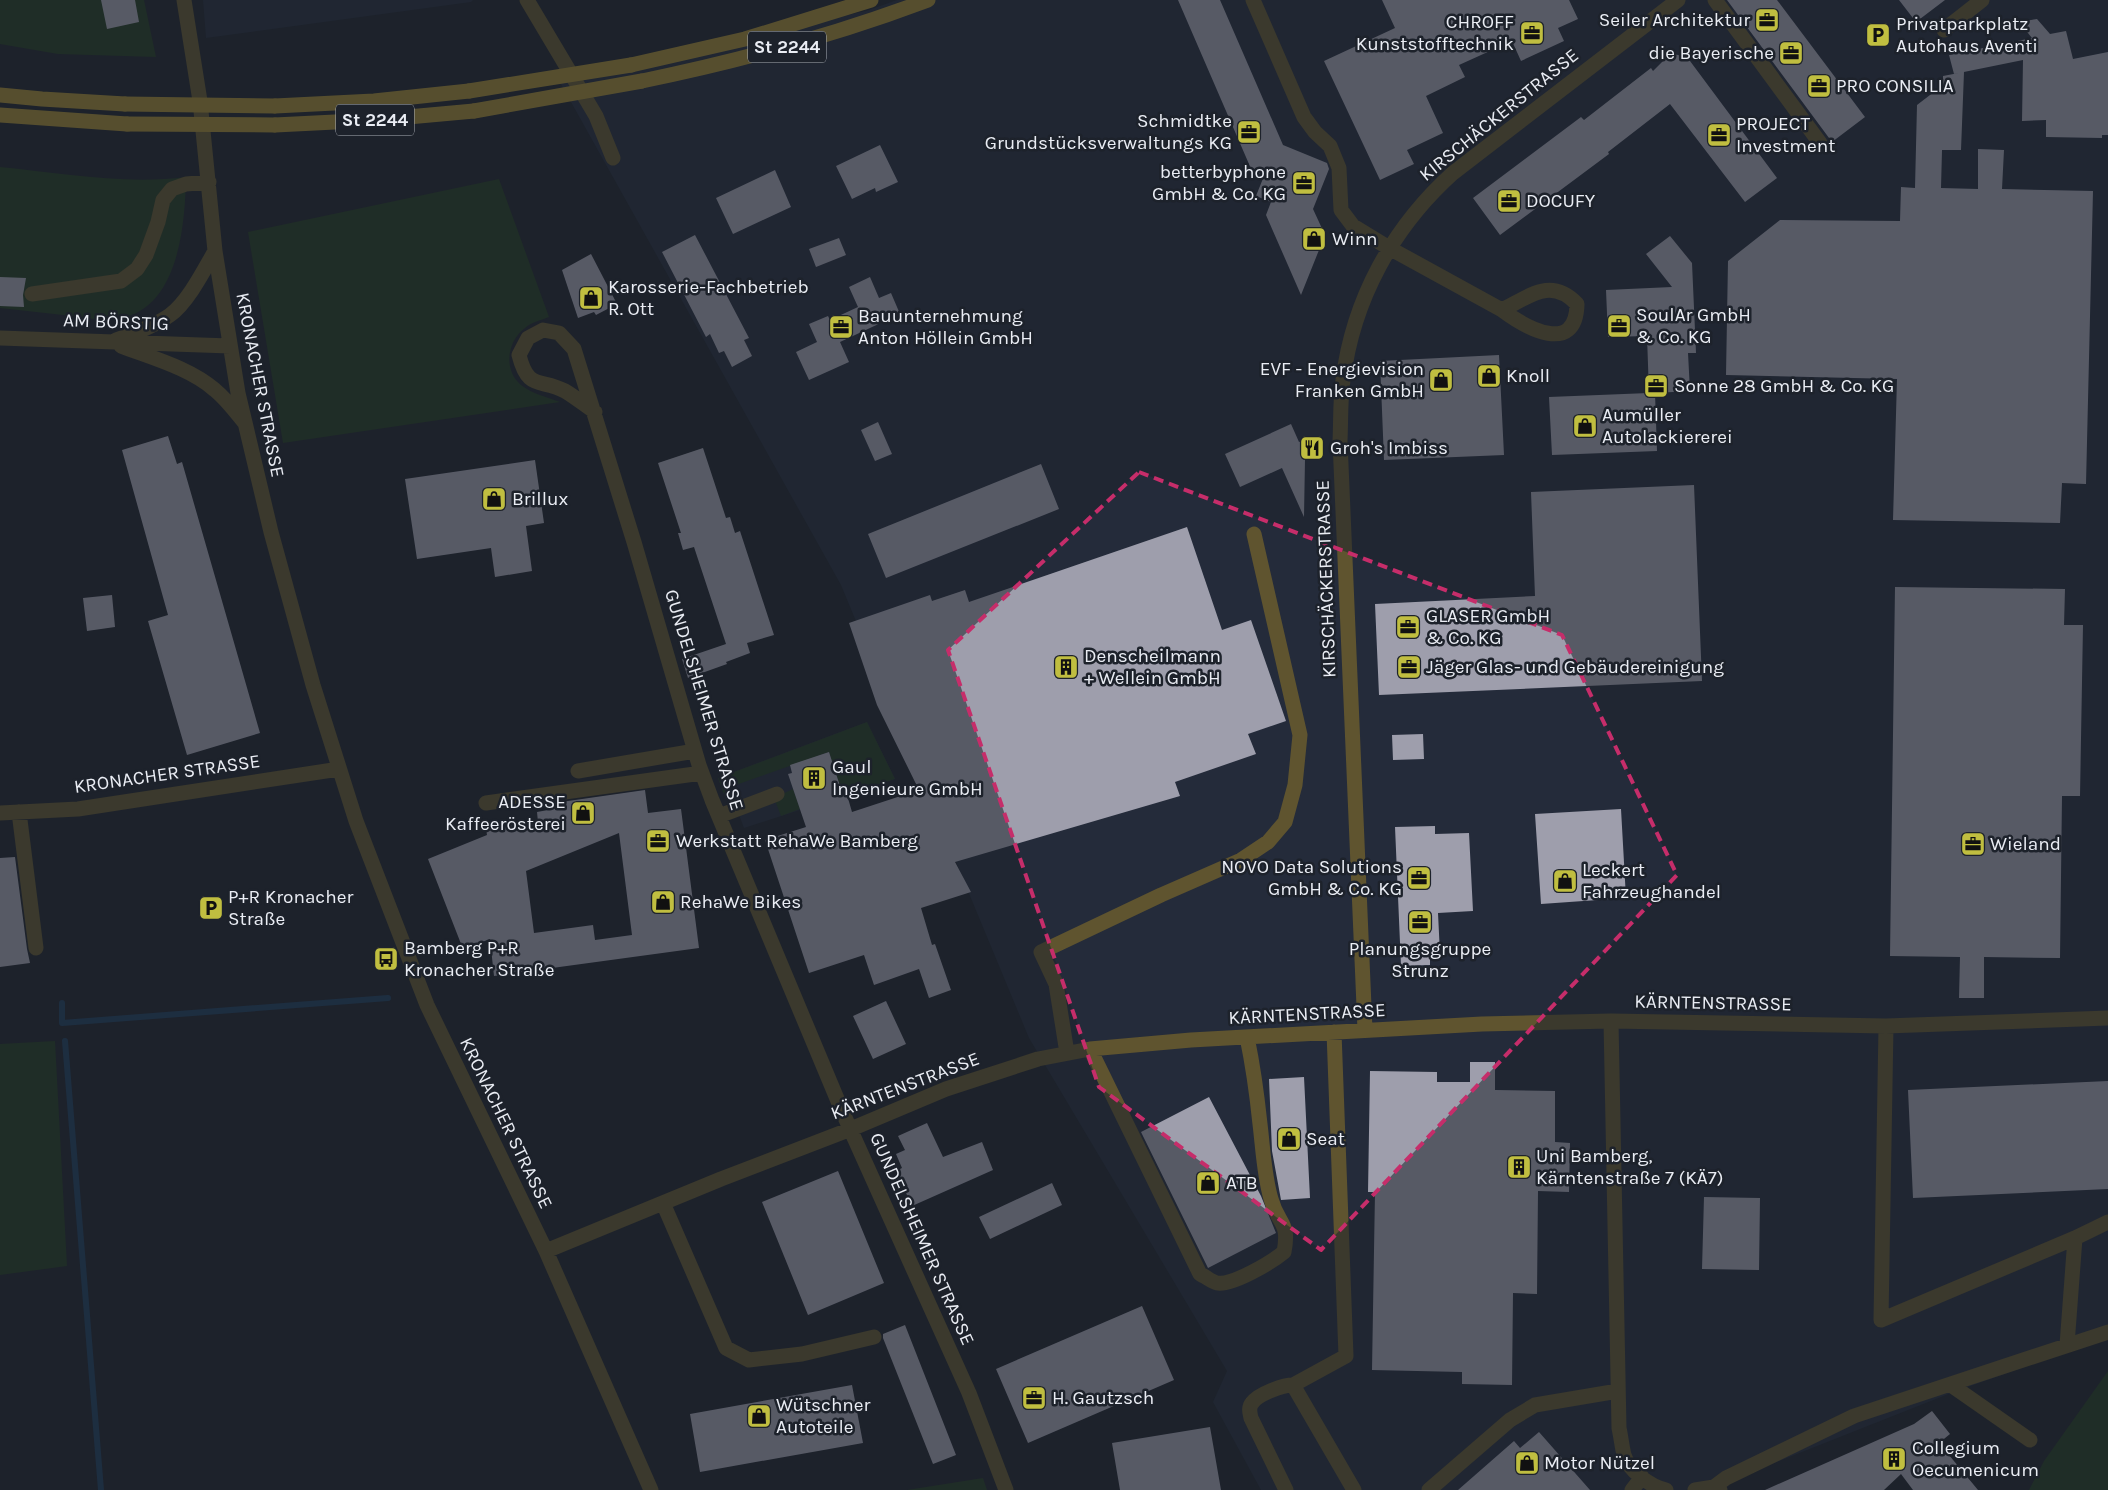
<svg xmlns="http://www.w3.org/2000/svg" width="2108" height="1490" font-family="Karla,sans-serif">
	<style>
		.built { fill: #242b3a }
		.green { fill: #233a22 }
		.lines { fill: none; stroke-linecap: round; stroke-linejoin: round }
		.stream { stroke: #1e3c59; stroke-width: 6 }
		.building { fill: #9e9eac; fill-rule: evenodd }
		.minor { stroke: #5f542f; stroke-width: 15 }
		.major { stroke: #9c8432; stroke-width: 15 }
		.major-bridge { stroke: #9c8432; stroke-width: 15 }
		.marked { fill: none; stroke: #c62d6a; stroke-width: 4; stroke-dasharray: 10 6; stroke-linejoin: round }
		.labels { text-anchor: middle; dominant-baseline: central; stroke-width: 5; stroke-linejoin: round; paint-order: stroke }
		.shield { fill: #1d222b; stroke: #acb0b8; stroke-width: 1 }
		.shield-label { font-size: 18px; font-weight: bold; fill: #eaedf4 }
		.poi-label { font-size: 19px; fill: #eaedf4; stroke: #1d222b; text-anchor: start }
		.street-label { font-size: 19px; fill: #eaedf4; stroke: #1d222b }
	</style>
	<rect width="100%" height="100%" fill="#1d222b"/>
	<path class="built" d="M203 0H473L471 2 206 38Z
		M897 0H2108V1337L1951 1393 1734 1479 1686 1490H1261L1213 1402 1227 1371 1029 1038 841 585 557 77 866 11Z
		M867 722 895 779 744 828 733 799 726 800 718 778Z"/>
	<path class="green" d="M0 0H144L156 57 58 54 0 44Z
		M0 167C61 173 125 185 186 177 185 225 179 310 117 319 102 321 87 318 72 316 48 313 24 311 0 308Z
		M499 179 549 317C542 320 531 322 525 328 507 341 503 370 521 385 532 394 547 397 560 402L283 443 248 232Z
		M867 722 895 779 815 804 812 796 840 786 829 752 733 786 737 797 726 800 718 778Z
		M793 789 800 809 781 816 774 798Z
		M55 1041 67 1266 0 1275V1044Z
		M2108 1371V1490H2029L2044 1461Z
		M983 1478 987 1490H907Z"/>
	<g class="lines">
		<path class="stream" d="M62 1003V1023L388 998
			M65 1041 101 1490"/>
	</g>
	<path class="building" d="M101 0H135L139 22 107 29Z
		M1178 0H1220L1283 145 1327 163 1329 169 1313 209 1325 235 1301 295 1266 215 1271 202 1256 196 1264 176 1252 171Z
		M1382 0H1569L1578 19 1558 28 1564 41 1521 61 1512 41 1459 65 1465 77 1426 96 1443 133 1407 150 1414 164 1380 180 1324 61 1395 28Z
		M1727 0H1777L1865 117 1832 142Z
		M1899 0H1945L1916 22Z
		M2037 19 2050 34 2066 31 2073 59 2108 52V135H2102V138L2046 137V120L2022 121 2023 60 1954 74 1949 55 2032 38 2019 22Z
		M1674 54 1686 57 1690 61 1777 178 1745 202 1670 104 1608 152 1609 154 1500 235 1473 198 1581 117 1584 120 1651 68 1653 71 1668 56Z
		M1964 72 1961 150H1942L1941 188 1978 189V149L2004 150 2002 189 2093 191 2086 484 2062 483 2060 523 1893 520 1897 379 1726 375 1728 261 1780 220 1900 221 1901 187 1915 188 1917 105 1943 85V76Z
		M880 145 898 182 876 192 875 188 852 199 836 166Z
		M775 170 791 207 733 234 716 198Z
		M695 235 749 338 744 340 752 356 732 367 724 351 719 353 710 334 706 337 662 252Z
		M1670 236 1692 263 1696 353H1688L1690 391 1655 393 1657 451 1552 455 1549 397 1649 393 1647 336 1608 337 1606 290 1672 287 1646 254Z
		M839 238 846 255 816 267 809 249Z
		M591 254 617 304 596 315 594 312 578 318 562 270Z
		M0 277 26 278 23 295 24 307 0 306Z
		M870 277 879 298 891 293 900 314 840 342 849 362 809 380 796 352 817 342 809 324 828 316 830 320 858 307 849 287Z
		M1499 355 1504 455 1384 460 1380 361Z
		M878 422 892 454 875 461 861 430Z
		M1291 424 1299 442 1312 437 1318 454 1305 459 1304 517 1282 468 1240 487 1225 454Z
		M168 436 177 464 182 462 260 733 187 755 148 621 168 615 122 450Z
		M703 448 726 518 730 517 735 533 740 531 774 635 747 643 750 653 726 662 727 664 688 678 682 659 726 644 694 547 683 550 678 533H681L658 463Z
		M535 460 544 523 526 526 532 571 495 577 491 548 417 559 405 479Z
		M1041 464 1059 509 886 578 868 534Z
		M1694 485 1702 681 1379 695 1375 604 1535 596 1531 492Z
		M1187 527 1222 630 1251 620 1286 721 1248 734 1256 754 1175 782 1180 796 955 862 971 892 921 908 932 945 935 944 951 990 929 998 919 969 874 985 864 955 809 973 765 840 806 827 788 774 792 773 790 765 829 752 841 789 845 788 852 812 919 790 877 705 849 623 930 595 932 601 965 590 969 602Z
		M1895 587 2065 589 2064 625H2083L2080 796H2062L2060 958 1984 957V998H1959L1960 957 1890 956Z
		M112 595 115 627 87 631 83 598Z
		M1423 734 1424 759 1393 760 1392 735Z
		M645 790 648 813 681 809 699 948 494 976 490 939 463 949 428 859 487 835 486 829 538 822 537 812 548 810 547 804ZM619 833 632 935 595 940 593 925 534 933 526 871Z
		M1621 809 1626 898 1541 904 1535 814Z
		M1435 826V834L1469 833 1473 911 1438 913 1440 954H1430V965L1401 966 1395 827Z
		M15 857 27 949 30 963 0 967V858Z
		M886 1001 906 1044 873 1059 853 1016Z
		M1470 1062H1495V1090L1555 1091V1142L1570 1143 1569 1192 1538 1191 1537 1294 1513 1293 1512 1385 1462 1384V1372L1372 1370 1375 1192H1368L1370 1071 1437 1072V1082H1470Z
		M1304 1077 1310 1198 1281 1200 1272 1151 1269 1079Z
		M2108 1081V1189L1913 1198 1908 1090Z
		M1209 1097 1261 1196 1276 1233 1208 1268 1141 1132Z
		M927 1123 943 1157 982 1142 993 1170 912 1206 896 1171 902 1168 896 1154 905 1150 898 1136Z
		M838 1171 884 1283 808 1315 762 1202Z
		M1052 1183 1062 1205 990 1239 979 1217Z
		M1704 1197 1760 1198 1759 1270 1702 1269Z
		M1142 1306 1174 1380 1028 1443 996 1369Z
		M905 1325 956 1455 933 1464 883 1338V1334Z
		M852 1385 863 1443 700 1472 690 1414Z
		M1932 1411 1950 1434 1939 1443 1978 1490H1913L1901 1474 1884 1490H1765L1914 1424Z
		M1210 1427 1221 1490H1120L1112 1443Z
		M1539 1432 1590 1490H1458L1514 1441 1520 1448Z"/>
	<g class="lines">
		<path class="minor" d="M184 0 200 101 215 251 238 393 271 532 313 685 356 821 427 1005 546 1251 651 1490
			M527 0 596 116 613 158
			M1253 0 1304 117 1315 132 1330 146 1339 168 1341 210 1353 226 1389 248 1502 310C1526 328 1576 356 1577 304 1551 277 1530 296 1502 310
			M1715 0 1820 143
			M1944 30 1982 0
			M32 294 121 281 137 269 146 255 158 222 163 200 172 189 186 184 209 182
			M0 338 230 346
			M116 340C134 333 155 326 170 315 188 302 204 270 215 251
			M121 346C152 358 190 368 215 390 226 399 235 411 244 422
			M595 412C585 405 575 397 565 391 540 378 528 391 519 355L528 338 543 330 559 333 574 349 634 542 699 765 712 800 843 1113 969 1393 1006 1490
			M578 771 695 751
			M486 803 702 773
			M19 812 36 948
			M0 813 78 809 339 769
			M719 816 777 794
			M1611 1021 1619 1428C1621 1437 1622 1447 1624 1455 1629 1471 1650 1486 1666 1490
			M1886 1026 1881 1320 2075 1238 2108 1222
			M1365 1030 1340 441C1341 421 1340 400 1343 380 1353 299 1393 227 1453 173L1678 0
			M1090 1049 1200 1274C1205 1276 1212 1282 1217 1283 1232 1286 1272 1262 1284 1252 1290 1221 1278 1225 1271 1199 1264 1175 1263 1149 1260 1124 1257 1095 1253 1066 1247 1037
			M1067 1053 1056 984 1041 952 1161 895 1241 860 1268 842 1285 822 1295 785 1300 735 1254 534
			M663 1203 726 1348 749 1360 802 1354 874 1337
			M546 1251 721 1179 851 1129 946 1089 1038 1059 1090 1049 1191 1040 1482 1024 1611 1021 1886 1026 2108 1018
			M2067 1345 2075 1238
			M1293 1385 1346 1356 1334 1032
			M1951 1385 2030 1440
			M1714 1487 1726 1478 1854 1416 2108 1332
			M1286 1490 1251 1418C1250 1413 1248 1408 1252 1403 1258 1394 1283 1385 1293 1385L1354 1490
			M1429 1490 1510 1420 1535 1405 1618 1391
			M1632 1490 1642 1477
			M1695 1490 1714 1487 1720 1490"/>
		<path class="major" d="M631 65 745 39 871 0
			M642 81C740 61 835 35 928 0
			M0 95 42 99 125 104
			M275 106 374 101 469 91
			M0 115 127 124
			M275 125 375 120 474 111"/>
		<path class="major-bridge" d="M469 91 631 65
			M125 104 275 106
			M474 111 642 81
			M127 124 275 125"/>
	</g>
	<path d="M0 0H2108V1490H0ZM1139 472 1562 635 1677 875 1321 1250 1099 1087 948 650Z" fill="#1d222b" fill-opacity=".55" fill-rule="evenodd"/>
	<path class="marked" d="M1139 472 1562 635 1677 875 1321 1250 1099 1087 948 650Z"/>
	<defs>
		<symbol id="office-square" viewBox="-11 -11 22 22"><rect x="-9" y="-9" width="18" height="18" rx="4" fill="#c0be40" stroke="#1d222b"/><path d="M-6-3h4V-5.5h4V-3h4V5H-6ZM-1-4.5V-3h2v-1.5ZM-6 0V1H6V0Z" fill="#111"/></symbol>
		<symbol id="parking-square" viewBox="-11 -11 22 22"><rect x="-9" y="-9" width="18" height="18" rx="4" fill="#c0be40" stroke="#1d222b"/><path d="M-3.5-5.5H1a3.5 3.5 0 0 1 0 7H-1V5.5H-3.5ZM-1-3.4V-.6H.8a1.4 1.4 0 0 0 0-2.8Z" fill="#111"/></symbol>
		<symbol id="shop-square" viewBox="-11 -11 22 22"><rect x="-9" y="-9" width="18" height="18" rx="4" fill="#c0be40" stroke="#1d222b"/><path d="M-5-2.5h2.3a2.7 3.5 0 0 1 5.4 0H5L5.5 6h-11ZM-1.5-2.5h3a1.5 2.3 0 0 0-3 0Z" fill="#111"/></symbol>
		<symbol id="restaurant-square" viewBox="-11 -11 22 22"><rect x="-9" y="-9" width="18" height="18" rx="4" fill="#c0be40" stroke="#1d222b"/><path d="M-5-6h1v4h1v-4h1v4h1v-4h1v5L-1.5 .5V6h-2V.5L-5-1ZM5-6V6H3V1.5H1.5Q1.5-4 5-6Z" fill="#111"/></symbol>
		<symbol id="building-square" viewBox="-11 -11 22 22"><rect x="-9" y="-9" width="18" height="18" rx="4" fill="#c0be40" stroke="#1d222b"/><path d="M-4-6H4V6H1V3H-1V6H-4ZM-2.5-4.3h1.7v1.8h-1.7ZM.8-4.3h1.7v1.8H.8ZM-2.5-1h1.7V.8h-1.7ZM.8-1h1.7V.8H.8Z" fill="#111"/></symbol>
		<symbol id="bus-square" viewBox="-11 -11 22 22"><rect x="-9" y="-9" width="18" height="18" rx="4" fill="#c0be40" stroke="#1d222b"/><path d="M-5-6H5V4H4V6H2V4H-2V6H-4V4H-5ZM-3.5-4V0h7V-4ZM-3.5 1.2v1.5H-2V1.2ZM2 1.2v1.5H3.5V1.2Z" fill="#111"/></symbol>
	</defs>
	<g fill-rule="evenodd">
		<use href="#office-square" x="1753" y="6" width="28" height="28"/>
		<use href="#office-square" x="1518" y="19" width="28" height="28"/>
		<use href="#parking-square" x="1864" y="21" width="28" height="28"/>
		<use href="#office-square" x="1777" y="39" width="28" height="28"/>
		<use href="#office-square" x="1805" y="72" width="28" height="28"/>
		<use href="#office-square" x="1235" y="118" width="28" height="28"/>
		<use href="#office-square" x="1705" y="121" width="28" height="28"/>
		<use href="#office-square" x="1290" y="169" width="28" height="28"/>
		<use href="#office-square" x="1495" y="187" width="28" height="28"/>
		<use href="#shop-square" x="1300" y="225" width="28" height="28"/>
		<use href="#shop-square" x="577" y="284" width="28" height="28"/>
		<use href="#office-square" x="1605" y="312" width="28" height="28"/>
		<use href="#office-square" x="827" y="313" width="28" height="28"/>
		<use href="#shop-square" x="1475" y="362" width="28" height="28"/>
		<use href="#shop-square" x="1427" y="366" width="28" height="28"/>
		<use href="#office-square" x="1642" y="372" width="28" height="28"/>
		<use href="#shop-square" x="1571" y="412" width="28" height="28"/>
		<use href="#restaurant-square" x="1298" y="434" width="28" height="28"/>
		<use href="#shop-square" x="480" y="485" width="28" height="28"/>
		<use href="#office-square" x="1394" y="613" width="28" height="28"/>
		<use href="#building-square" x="1052" y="653" width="28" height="28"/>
		<use href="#office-square" x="1395" y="653" width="28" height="28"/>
		<use href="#building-square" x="800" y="764" width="28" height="28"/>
		<use href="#shop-square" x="569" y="799" width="28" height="28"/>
		<use href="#office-square" x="644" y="827" width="28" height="28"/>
		<use href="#office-square" x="1959" y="830" width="28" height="28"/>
		<use href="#office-square" x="1405" y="864" width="28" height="28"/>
		<use href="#shop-square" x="1551" y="867" width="28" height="28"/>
		<use href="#shop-square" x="649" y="888" width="28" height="28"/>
		<use href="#parking-square" x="197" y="894" width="28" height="28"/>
		<use href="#office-square" x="1406" y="908" width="28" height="28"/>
		<use href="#bus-square" x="372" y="945" width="28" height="28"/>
		<use href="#shop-square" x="1275" y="1125" width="28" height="28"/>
		<use href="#building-square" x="1505" y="1153" width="28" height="28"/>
		<use href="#shop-square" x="1194" y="1169" width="28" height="28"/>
		<use href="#office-square" x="1020" y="1384" width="28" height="28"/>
		<use href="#shop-square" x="745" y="1402" width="28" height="28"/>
		<use href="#building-square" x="1880" y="1445" width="28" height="28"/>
		<use href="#shop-square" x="1513" y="1449" width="28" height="28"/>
	</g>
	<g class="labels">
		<g class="shield">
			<rect x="748" y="31.5" width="78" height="31" rx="4"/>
			<rect x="336" y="104.5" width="78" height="31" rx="4"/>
		</g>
		<g class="shield-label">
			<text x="787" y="47">St 2244</text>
			<text x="375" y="120">St 2244</text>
		</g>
		<g class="poi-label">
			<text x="1750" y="20" text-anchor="end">Seiler Architektur</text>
			<text x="1514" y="22" text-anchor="end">CHROFF<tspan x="1514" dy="22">Kunststofftechnik</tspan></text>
			<text x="1896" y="24">Privatparkplatz<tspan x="1896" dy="22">Autohaus Aventi</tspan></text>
			<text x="1774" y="53" text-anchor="end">die Bayerische</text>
			<text x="1836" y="86">PRO CONSILIA</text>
			<text x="1232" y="121" text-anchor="end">Schmidtke<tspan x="1232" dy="22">Grundstücksverwaltungs KG</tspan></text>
			<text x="1736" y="124">PROJECT<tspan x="1736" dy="22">Investment</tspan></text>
			<text x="1286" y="172" text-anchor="end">betterbyphone<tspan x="1286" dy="22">GmbH &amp; Co. KG</tspan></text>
			<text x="1526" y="201">DOCUFY</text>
			<text x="1332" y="239">Winn</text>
			<text x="608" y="287">Karosserie-Fachbetrieb<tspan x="608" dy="22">R. Ott</tspan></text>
			<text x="1636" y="315">SoulAr GmbH<tspan x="1636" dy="22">&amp; Co. KG</tspan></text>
			<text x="858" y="316">Bauunternehmung<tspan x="858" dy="22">Anton Höllein GmbH</tspan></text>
			<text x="1424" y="369" text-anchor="end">EVF - Energievision<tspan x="1424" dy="22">Franken GmbH</tspan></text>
			<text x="1506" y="376">Knoll</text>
			<text x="1674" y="386">Sonne 28 GmbH &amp; Co. KG</text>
			<text x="1602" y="415">Aumüller<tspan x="1602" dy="22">Autolackiererei</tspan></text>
			<text x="1330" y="448">Groh's Imbiss</text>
			<text x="512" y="499">Brillux</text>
			<text x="1426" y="616">GLASER GmbH<tspan x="1426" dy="22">&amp; Co. KG</tspan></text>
			<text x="1084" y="656">Denscheilmann<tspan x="1084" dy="22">+ Wellein GmbH</tspan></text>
			<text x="1426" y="667">Jäger Glas- und Gebäudereinigung</text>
			<text x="832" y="767">Gaul<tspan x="832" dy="22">Ingenieure GmbH</tspan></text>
			<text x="566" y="802" text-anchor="end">ADESSE<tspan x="566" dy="22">Kaffeerösterei</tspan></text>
			<text x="676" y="841">Werkstatt RehaWe Bamberg</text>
			<text x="1990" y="844">Wieland</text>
			<text x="1402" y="867" text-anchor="end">NOVO Data Solutions<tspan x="1402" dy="22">GmbH &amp; Co. KG</tspan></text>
			<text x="1582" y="870">Leckert<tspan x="1582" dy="22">Fahrzeughandel</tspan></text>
			<text x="228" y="897">P+R Kronacher<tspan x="228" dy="22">Straße</tspan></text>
			<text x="680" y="902">RehaWe Bikes</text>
			<text x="404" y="948">Bamberg P+R<tspan x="404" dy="22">Kronacher Straße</tspan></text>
			<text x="1420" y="949" text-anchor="middle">Planungsgruppe<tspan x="1420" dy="22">Strunz</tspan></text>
			<text x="1306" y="1139">Seat</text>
			<text x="1536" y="1156">Uni Bamberg,<tspan x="1536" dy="22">Kärntenstraße 7 (KÄ7)</tspan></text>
			<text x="1226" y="1183">ATB</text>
			<text x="1052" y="1398">H. Gautzsch</text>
			<text x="776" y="1405">Wütschner<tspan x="776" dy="22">Autoteile</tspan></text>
			<text x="1912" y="1448">Collegium<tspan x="1912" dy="22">Oecumenicum</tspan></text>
			<text x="1544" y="1463">Motor Nützel</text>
		</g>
		<g class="street-label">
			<text transform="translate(1499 115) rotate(-39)">KIRSCHÄCKERSTRASSE</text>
			<text transform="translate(116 322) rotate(2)">AM BÖRSTIG</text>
			<text transform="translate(260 385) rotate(79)">KRONACHER STRASSE</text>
			<text transform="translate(1326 579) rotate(-92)">KIRSCHÄCKERSTRASSE</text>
			<text transform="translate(704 700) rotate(73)">GUNDELSHEIMER STRASSE</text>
			<text transform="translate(167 774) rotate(-8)">KRONACHER STRASSE</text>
			<text transform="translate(1713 1003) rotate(1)">KÄRNTENSTRASSE</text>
			<text transform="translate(1307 1014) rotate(-3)">KÄRNTENSTRASSE</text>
			<text transform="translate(905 1086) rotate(-21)">KÄRNTENSTRASSE</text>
			<text transform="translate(506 1123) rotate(64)">KRONACHER STRASSE</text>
			<text transform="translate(922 1239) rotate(66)">GUNDELSHEIMER STRASSE</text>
		</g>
	</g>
</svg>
